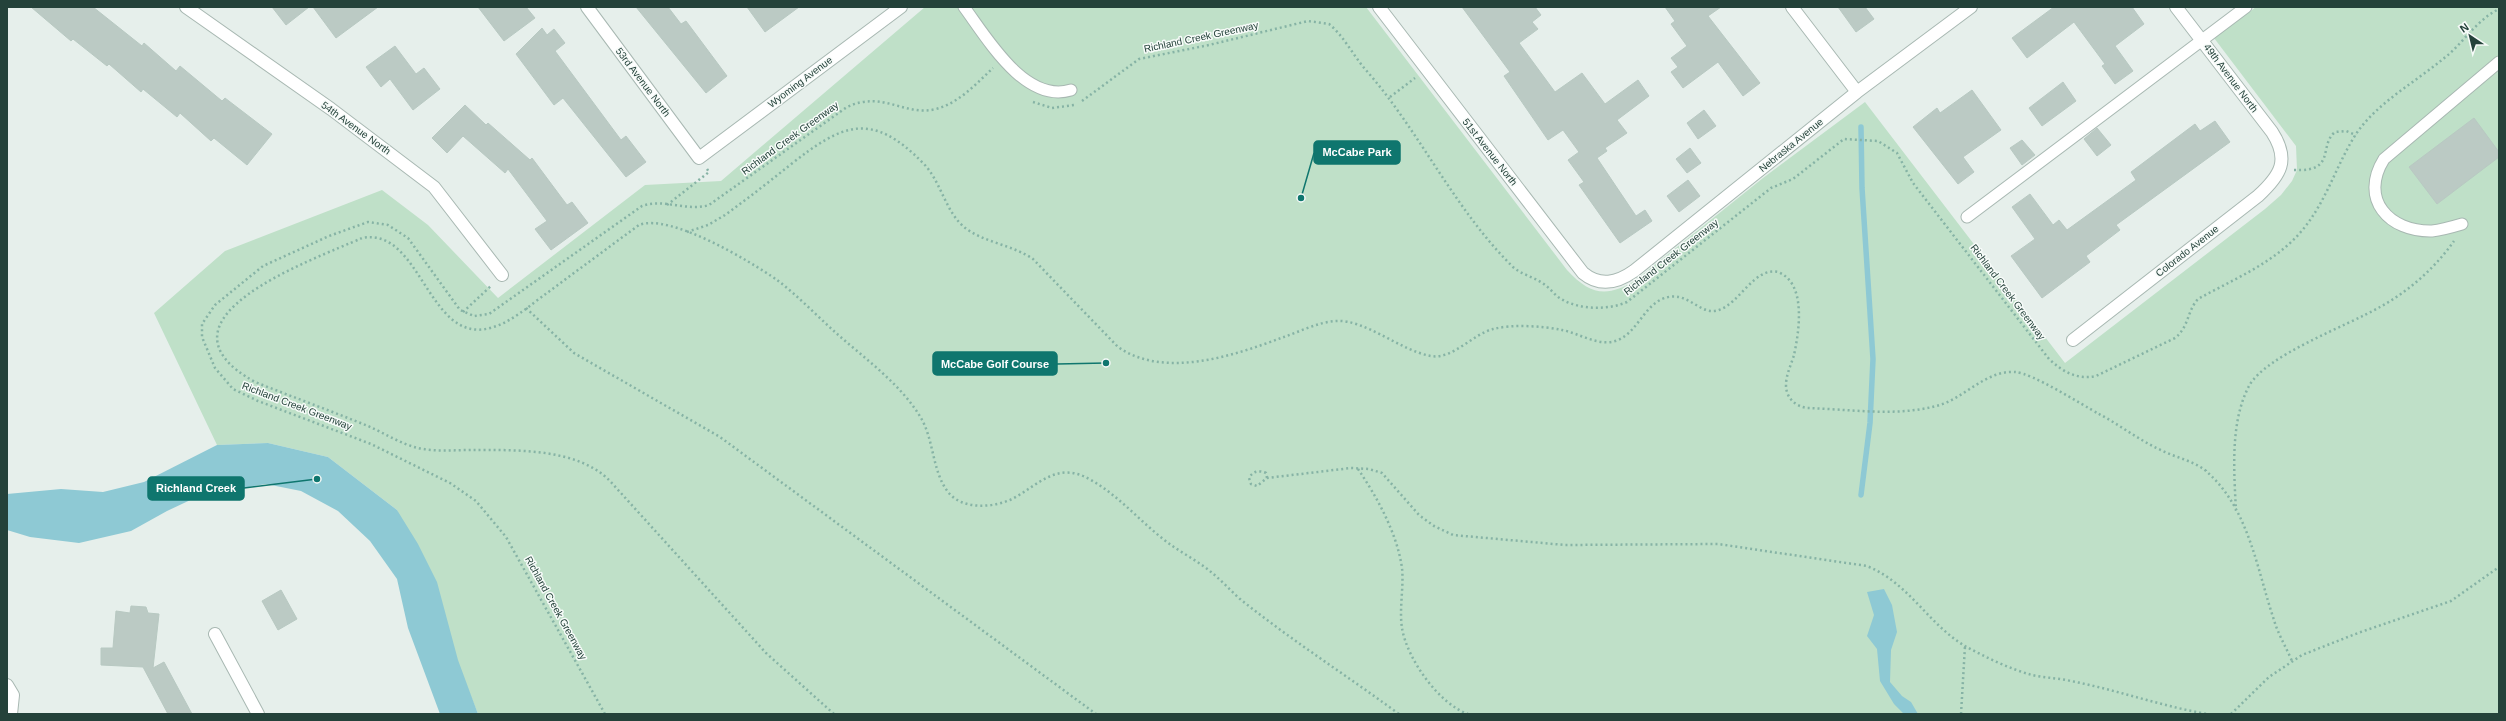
<svg xmlns="http://www.w3.org/2000/svg" width="2506" height="721" font-family="Helvetica,sans-serif">
	<style>
		.green { fill: #bfe0c8 }
		.water { fill: #8ec9d4 }
		.lines { fill: none; stroke-linecap: round; stroke-linejoin: round }
		.stream { stroke: #8ec9d4; stroke-width: 5.5 }
		.building { fill: #bbcac4; stroke: #b8c9c2 }
		.service-casing { stroke: #a8b8b2; stroke-width: 13 }
		.minor-casing { stroke: #a8b8b2; stroke-width: 14 }
		.path { stroke: #86b3a5; stroke-width: 2.5; stroke-dasharray: 2 3; stroke-linecap: butt }
		.service { stroke: #fff; stroke-width: 11 }
		.minor { stroke: #fff; stroke-width: 12 }
		.labels { text-anchor: middle; dominant-baseline: central; stroke-width: 3; stroke-linejoin: round; paint-order: stroke }
		.street-label { font-size: 10px; fill: #24423a; stroke: #f7fbf9 }
		.leader { fill: none; stroke: #0f766e; stroke-width: 1.5 }
		.callout-dot { fill: #0f766e; stroke: #f7fbf9; stroke-width: 1.5 }
		.callout { fill: #0f766e; stroke: #0f766e; stroke-width: 1.5 }
		.callout-label { font-size: 11px; text-anchor: middle; font-weight: bold; fill: #fff }
	</style>
	<rect width="100%" height="100%" fill="#e6efeb"/>
	<path class="green" d="M925 7H1366L1567 270C1590 295 1607 298 1636 280L1763 178 1865 102 2065 363 2265 209 2281 195 2292 181 2297 170 2296 146 2214 38 2256 7H2499V714H478L397 510 328 457 268 443 217 445 154 313 225 251 382 190 428 225 498 298 645 185 721 181Z"/>
	<path class="water" d="M268 443 328 457 397 510 418 544 437 582 458 660 478 714H440L408 628 397 579 370 541 338 511 301 491 266 484 201 495 167 511 131 531 79 543 30 537 7 530V494L61 489 103 492 144 482 217 445Z
		M1884 589 1892 605 1897 632 1891 650 1890 682 1902 696 1911 702 1918 714H1904L1894 704 1880 681 1877 649 1867 636 1874 615 1867 592Z"/>
	<g class="lines">
		<path class="stream" d="M1861 495 1870 423 1873 359 1862 188 1861 127"/>
	</g>
	<path class="building" d="M31 7H93L142 46 144 43 176 71 180 66 222 101 225 98 272 134 247 165 214 138 211 141 180 113 177 117 143 89 141 92 109 64 107 66 73 39 71 41Z
		M272 7H309L286 25Z
		M313 7H378L336 38Z
		M478 7H526L535 18 504 41Z
		M636 7H668L681 24 686 21 727 76 706 93Z
		M747 7H799L765 32Z
		M1462 7H1535L1541 15 1532 22 1538 29 1519 43 1555 92 1582 73 1605 104 1638 80 1649 96 1617 120 1627 133 1605 148 1607 151 1597 158 1636 216 1645 210 1652 221 1620 243 1579 185 1584 182 1568 160 1579 152 1563 130 1548 140 1504 76 1510 72Z
		M1665 7H1721L1708 16 1760 83 1743 96 1718 62 1683 88 1671 72 1678 67 1671 58 1687 46 1671 24 1675 21Z
		M1838 7H1865L1874 19 1856 32Z
		M2054 7H2132L2144 24 2115 46 2133 71 2115 84 2102 66 2105 64 2074 22 2027 58 2012 38Z
		M542 28 547 35 554 29 565 43 555 51 621 140 626 136 646 162 626 177 563 98 554 105 516 54Z
		M395 46 416 74 424 68 440 89 413 110 390 79 381 87 366 67Z
		M2063 82 2076 101 2042 126 2029 108Z
		M1972 90 2001 130 1963 157 1974 172 1958 184 1913 127 1937 108 1940 113Z
		M465 105 486 125 488 123 530 160 532 158 567 205 572 202 588 223 551 250 535 229 547 221 508 169 505 173 463 136 447 153 432 138Z
		M1704 110 1716 126 1698 139 1687 123Z
		M2474 118 2499 152V157L2437 204 2409 167Z
		M2215 121 2230 142 2116 225 2120 230 2086 256 2090 262 2042 298 2011 256 2035 239 2012 207 2030 194 2053 225 2059 220 2067 230 2136 180 2131 172 2195 124 2200 131Z
		M2097 128 2111 145 2097 156 2084 139Z
		M2022 140 2035 155 2022 165 2010 148Z
		M1690 148 1701 163 1687 173 1676 159Z
		M1688 180 1700 196 1679 212 1667 196Z
		M281 590 297 619 278 630 262 601Z
		M131 606 146 607 148 613 159 614 153 668 164 662 192 714H168L143 667 101 665V648H113L116 611 130 613Z"/>
	<g class="lines">
		<defs>
			<path id="service" d="M964 7C987 38 1025 104 1071 90
				M1967 217 2246 7
				M2462 224C2452 227 2441 230 2432 231 2389 232 2359 199 2384 159L2499 62"/>
			<path id="minor" d="M186 7 331 109 434 187 502 275
				M587 7 699 158 901 7
				M1379 7 1583 273C1600 287 1617 283 1634 271L1857 92 1971 7
				M1792 7 1857 92
				M2073 340 2258 196C2281 175 2290 160 2272 132L2176 7
				M215 634 258 714
				M7 685 13 695 11 714"/>
		</defs>
		<use href="#service" class="service-casing"/>
		<use href="#minor" class="minor-casing"/>
		<path class="path" d="M1390 97 1415 78
			M1082 101 1139 59 1209 45 1308 21 1329 24C1343 35 1353 55 1365 69 1419 130 1454 209 1513 267 1522 275 1535 277 1545 285 1551 289 1556 297 1563 300 1581 310 1609 310 1627 302L1771 188 1793 179 1844 139 1878 141 1897 153 1913 183 2049 359C2063 372 2077 380 2096 376L2175 338C2189 327 2187 311 2198 299 2232 280 2272 264 2299 234 2326 204 2335 167 2356 134 2377 103 2414 83 2443 59 2463 44 2475 21 2499 9
			M1033 102 1052 108 1074 105
			M2294 170C2337 172 2318 146 2335 132L2346 131 2356 135
			M667 205 709 172 707 169
			M687 232 708 225 725 215C747 199 769 182 790 165 842 124 871 110 923 163 941 181 945 211 964 227 982 242 1013 245 1033 259L1118 347C1164 379 1233 356 1281 338 1299 332 1318 322 1336 321 1365 319 1401 351 1431 356 1452 360 1473 334 1493 329 1513 324 1542 326 1562 330 1579 333 1600 348 1618 340 1637 332 1643 308 1662 299 1688 288 1699 317 1719 310 1740 303 1754 267 1778 272 1807 283 1799 332 1794 355 1791 365 1786 375 1786 385 1786 398 1795 406 1807 408 1848 409 1895 417 1936 406 1963 400 1985 370 2015 372 2032 373 2081 404 2099 414 2120 425 2140 441 2163 451 2177 458 2194 461 2206 471 2249 508 2257 570 2274 620 2278 634 2286 647 2292 661
			M526 308 574 353 720 437 1096 714
			M463 312 492 285
			M1358 469C1377 497 1397 533 1402 568 1404 587 1399 609 1402 628 1407 659 1439 704 1468 714
			M1267 478 1266 473C1259 470 1253 471 1249 478L1251 484 1257 486 1267 478 1351 468 1369 469 1382 473 1419 515 1434 526 1453 535 1565 545 1718 544 1867 566C1909 583 1928 624 1965 646 1985 657 2010 669 2032 675 2045 678 2058 678 2071 681 2117 690 2161 706 2207 714
			M2236 511C2234 471 2230 422 2249 386 2266 355 2347 326 2380 307 2409 291 2435 268 2454 241
			M605 714 506 537 476 501 450 483 371 444 258 401 233 389 215 368 202 337V324L215 305 263 266 329 236 368 222 388 225 408 238 460 310 474 316 489 314 642 206C663 198 688 212 709 205L847 107C883 90 905 117 936 109 959 103 976 84 993 68
			M834 714 766 653 610 481C578 448 516 450 472 450 454 450 436 452 418 448 401 444 384 433 368 426 331 411 293 397 255 382 142 319 313 260 362 238 421 226 428 345 490 328 511 323 530 305 547 293 578 270 609 247 639 225 670 213 750 261 777 280 797 295 816 315 835 332 864 358 901 384 921 418 934 440 932 471 948 492 962 510 993 508 1012 499 1039 485 1057 460 1091 480 1121 497 1143 525 1171 545 1184 554 1199 562 1211 572 1221 580 1230 590 1240 599 1291 640 1346 675 1399 714
			M1961 714 1965 646
			M2231 714 2269 677 2302 655 2358 633 2451 601 2499 567"/>
		<use href="#service" class="service"/>
		<use href="#minor" class="minor"/>
	</g>
	<g class="labels">
		<g class="street-label">
			<text transform="translate(1201 37) rotate(-12)">Richland Creek Greenway</text>
			<text transform="translate(2231 78) rotate(53)">49th Avenue North</text>
			<text transform="translate(643 82) rotate(53)">53rd Avenue North</text>
			<text transform="translate(800 82) rotate(-37)">Wyoming Avenue</text>
			<text transform="translate(356 128) rotate(36)">54th Avenue North</text>
			<text transform="translate(790 138) rotate(-36)">Richland Creek Greenway</text>
			<text transform="translate(1791 145) rotate(-39)">Nebraska Avenue</text>
			<text transform="translate(1490 152) rotate(52)">51st Avenue North</text>
			<text transform="translate(2187 251) rotate(-38)">Colorado Avenue</text>
			<text transform="translate(1671 257) rotate(-38)">Richland Creek Greenway</text>
			<text transform="translate(2008 292) rotate(53)">Richland Creek Greenway</text>
			<text transform="translate(297 406) rotate(21)">Richland Creek Greenway</text>
			<text transform="translate(556 608) rotate(61)">Richland Creek Greenway</text>
		</g>
	</g>
	<path class="leader" d="M1301 198L1314 153M1106 363L1057 364M317 479L244 488"/>
	<g class="callout-dot">
		<circle cx="1301" cy="198" r="4"/>
		<circle cx="1106" cy="363" r="4"/>
		<circle cx="317" cy="479" r="4"/>
	</g>
	<g class="callout">
		<rect x="1314" y="141" width="86" height="23" rx="4"/>
		<rect x="933" y="352" width="124" height="23" rx="4"/>
		<rect x="148" y="477" width="96" height="23" rx="4"/>
	</g>
	<g class="callout-label">
		<text x="1357" y="156">McCabe Park</text>
		<text x="995" y="368">McCabe Golf Course</text>
		<text x="196" y="492">Richland Creek</text>
	</g>
	<rect width="2506" height="721" fill="none" stroke="#24423a" stroke-width="16"/>
	<g transform="translate(2470 36) rotate(325)" stroke="#f7fbf9" stroke-width="3" paint-order="stroke">
	<path d="M0-3L7 15L0 10L-7 15Z" fill="#24423a"/>
	<text y="-6" font-size="11" font-weight="bold" text-anchor="middle" fill="#24423a">N</text>
	</g>
</svg>
